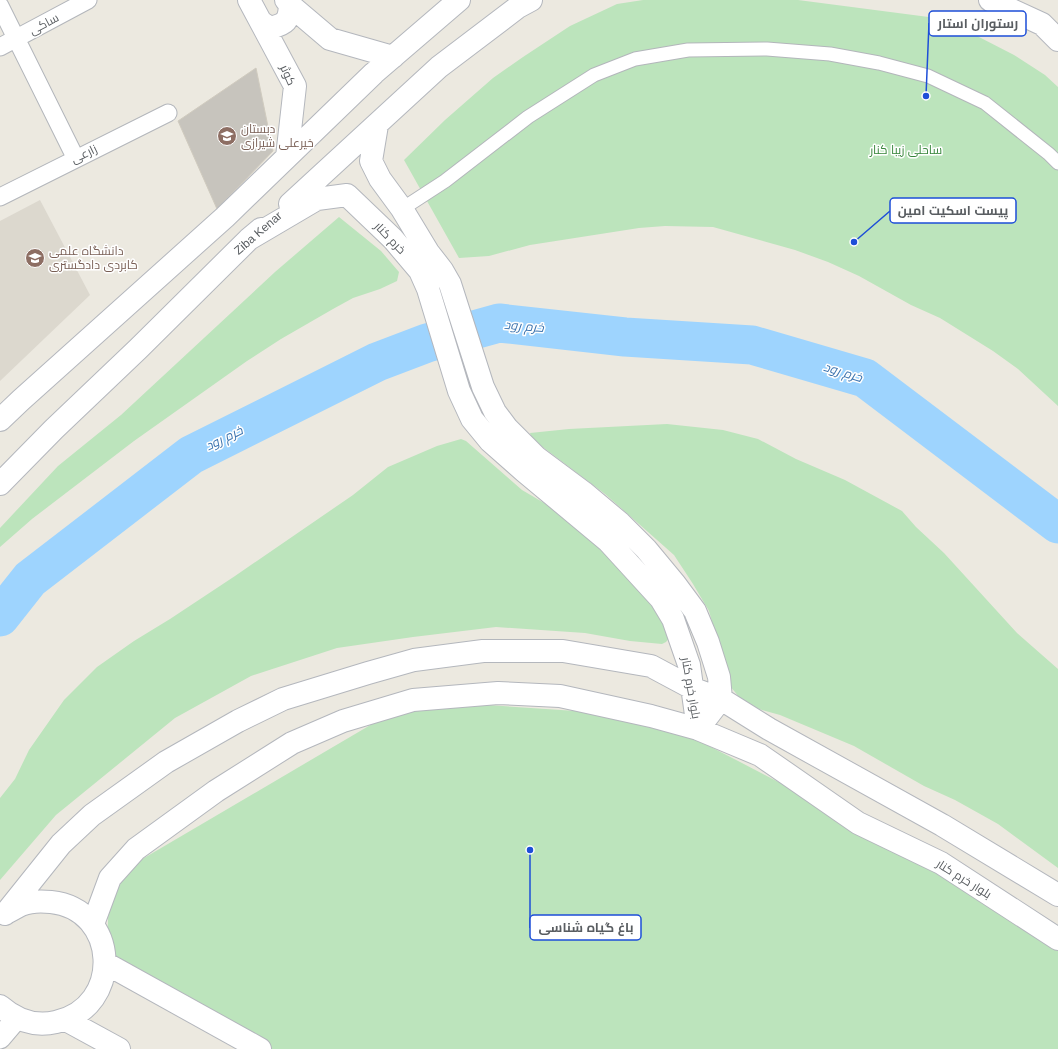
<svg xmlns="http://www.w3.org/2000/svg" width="1058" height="1049" font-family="Helvetica,Cairo,sans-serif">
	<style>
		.education { fill: #dcd8ce }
		.green { fill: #bce4bc }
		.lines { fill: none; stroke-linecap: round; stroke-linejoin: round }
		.river { stroke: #9ed4fe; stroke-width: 39 }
		.building { fill: #c7c4bd; stroke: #d0cbbf }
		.pedestrian-casing { stroke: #b3b6bb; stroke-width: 15 }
		.minor-casing { stroke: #b3b6bb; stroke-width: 19 }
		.tertiary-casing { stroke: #b3b6bb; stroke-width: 23 }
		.secondary-casing { stroke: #b4b7bd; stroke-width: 24 }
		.pedestrian { stroke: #fff; stroke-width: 13 }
		.minor { stroke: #fff; stroke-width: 17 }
		.tertiary { stroke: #fff; stroke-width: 21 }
		.secondary { stroke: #fff; stroke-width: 22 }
		.labels { text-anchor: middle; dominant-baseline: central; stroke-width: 3; stroke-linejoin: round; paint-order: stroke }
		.street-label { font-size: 12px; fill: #595d61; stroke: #fff }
		.education-label { font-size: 12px; fill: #785e54; stroke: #fff; text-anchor: start }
		.park-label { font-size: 12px; fill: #358439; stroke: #fff }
		.water-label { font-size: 13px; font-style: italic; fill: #3c74af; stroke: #fff }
		.leader { fill: none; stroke: #1d4ed8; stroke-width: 1.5 }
		.callout-dot { fill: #1d4ed8; stroke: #fff; stroke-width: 1.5 }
		.callout { fill: #fff; stroke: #1d4ed8; stroke-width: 1.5 }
		.callout-label { font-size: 13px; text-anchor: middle; font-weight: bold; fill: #595d61 }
	</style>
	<rect width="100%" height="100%" fill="#ece9e0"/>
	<path class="education" d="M40 200 90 295 0 381V221Z"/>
	<path class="green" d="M643 0H798L944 19 1014 55 1045 75 1058 87V406L1018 369 993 351 940 318 911 305 859 276 828 262 795 250 713 227 665 226 639 228 530 245 489 256 459 258 404 160 445 120 493 78 523 57 570 26 617 4Z
		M339 217 381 251 399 272 397 281 380 289 353 298 333 309 281 339 247 361 134 441 32 519 0 547V528L58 466 121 415 275 272Z
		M667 424 723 430 758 439 796 459 845 480 902 511 916 527 944 553 1017 633 1058 669V868L998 824 955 800 924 786 854 746 780 715 762 710 747 705 739 697 730 686 709 611 693 584 674 555 605 494 532 439 530 433 569 429Z
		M461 439 466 441 522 490 551 507 595 541 657 604 670 637 666 642 662 644 630 641 585 633 496 627 413 637 337 648 251 676 175 718 56 815 0 880V798L15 779 29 750 64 700 97 667 134 641 170 619 235 576 353 495 388 467 437 446Z
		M413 700 651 716 858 823 1058 945V1049H261L106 963 110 878Z"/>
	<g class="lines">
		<path class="river" d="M0 617 30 579 191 455 377 362 427 343 499 323 625 337 752 345 865 378 1058 524"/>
	</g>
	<path class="building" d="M256 68 273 151 217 209 178 121Z"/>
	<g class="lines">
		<defs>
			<path id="pedestrian" d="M402 209 445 181 528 117 594 75 635 59 688 50 767 49 830 54 879 63 928 76 985 103 1049 154 1058 163"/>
			<path id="minor" d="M0 6 76 159
				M0 47 88 0
				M0 197 168 113"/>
			<path id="tertiary" d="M0 1038 17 1018"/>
			<path id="secondary" d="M249 0 295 86 287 157
				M286 0 290 5 330 39 393 57
				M990 0 1042 24 1058 40
				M261 22 270 28C286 24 289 21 290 5
				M377 125 371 161 380 179 402 209 428 252 442 270 450 284 483 387 495 412 507 428 536 457 583 492 620 523 646 549 675 584 695 611 708 642 719 677 721 699 769 729 942 825 1058 895
				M290 204 439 67 518 7 531 0
				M249 239 317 199 347 195 393 239 420 271 428 289 459 391 472 419 490 441 524 471 608 541 661 599 673 619 689 665 698 729 760 755 858 823 941 863 1058 939
				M0 420 21 400 225 217 374 73 459 0
				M0 484 54 429 138 349 249 239 261 229
				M5 914 61 844 92 815 166 762 238 721 283 699 368 673 414 660 483 651H563L651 666 694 689 721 699 698 729 651 716 560 696 498 693 413 700 343 721 292 743 216 791 136 849 110 878 93 924
				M105 963 260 1049
				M0 1006C16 1020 35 1027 56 1022 124 1007 119 909 51 902 42 901 30 901 21 905 17 907 12 910 8 912
				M66 1020 119 1049"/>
		</defs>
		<use href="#pedestrian" class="pedestrian-casing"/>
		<use href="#minor" class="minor-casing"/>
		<use href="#tertiary" class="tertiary-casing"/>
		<use href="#secondary" class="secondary-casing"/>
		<use href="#pedestrian" class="pedestrian"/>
		<use href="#minor" class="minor"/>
		<use href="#tertiary" class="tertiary"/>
		<use href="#secondary" class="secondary"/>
	</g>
	<defs>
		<symbol id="school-disc" viewBox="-11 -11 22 22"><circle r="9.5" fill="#8d6e63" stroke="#fff"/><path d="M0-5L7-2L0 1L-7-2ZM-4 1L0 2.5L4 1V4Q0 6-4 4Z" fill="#fff"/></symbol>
		<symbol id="university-disc" viewBox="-11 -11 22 22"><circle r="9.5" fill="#8d6e63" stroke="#fff"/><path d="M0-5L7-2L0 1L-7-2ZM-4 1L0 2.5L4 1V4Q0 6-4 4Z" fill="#fff"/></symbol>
	</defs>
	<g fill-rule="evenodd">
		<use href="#school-disc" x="216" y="125" width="22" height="22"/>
		<use href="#university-disc" x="24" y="247" width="22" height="22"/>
	</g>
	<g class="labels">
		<g class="street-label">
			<text transform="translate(44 24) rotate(-28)">ساکی</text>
			<text transform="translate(288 75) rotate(66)">کوثر</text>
			<text transform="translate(84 154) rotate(-26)">زارعی</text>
			<text transform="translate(258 233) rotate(-41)">Ziba Kenar</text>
			<text transform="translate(390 238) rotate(46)">خرم کنار</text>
			<text transform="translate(691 688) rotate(80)">بلوار خرم کنار</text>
			<text transform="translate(964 879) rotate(32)">بلوار خرم کنار</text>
		</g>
		<g class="education-label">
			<text x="241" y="129">دبستان<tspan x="241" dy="14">خیرعلی شیرازی</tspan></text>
			<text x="49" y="251">دانشگاه علمی<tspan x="49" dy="14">کابردی دادگستری</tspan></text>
		</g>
		<g class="park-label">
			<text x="906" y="150">ساحلی زیبا کنار</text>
		</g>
		<g class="water-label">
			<text transform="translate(524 326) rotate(5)">خرم رود</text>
			<text transform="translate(843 372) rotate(17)">خرم رود</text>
			<text transform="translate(224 438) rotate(-26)">خرم رود</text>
		</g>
	</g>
	<path class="leader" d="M926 96L929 23M854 242L890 211M530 850L530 928"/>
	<g class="callout-dot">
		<circle cx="926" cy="96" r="4"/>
		<circle cx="854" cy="242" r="4"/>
		<circle cx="530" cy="850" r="4"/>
	</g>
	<g class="callout">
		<rect x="929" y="11" width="97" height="25" rx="4"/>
		<rect x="890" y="198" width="126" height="25" rx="4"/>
		<rect x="530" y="915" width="111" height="25" rx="4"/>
	</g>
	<g class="callout-label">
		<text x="978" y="28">رستوران استار</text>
		<text x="953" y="215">پیست اسکیت امین</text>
		<text x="586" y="932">باغ گیاه شناسی</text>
	</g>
</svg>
